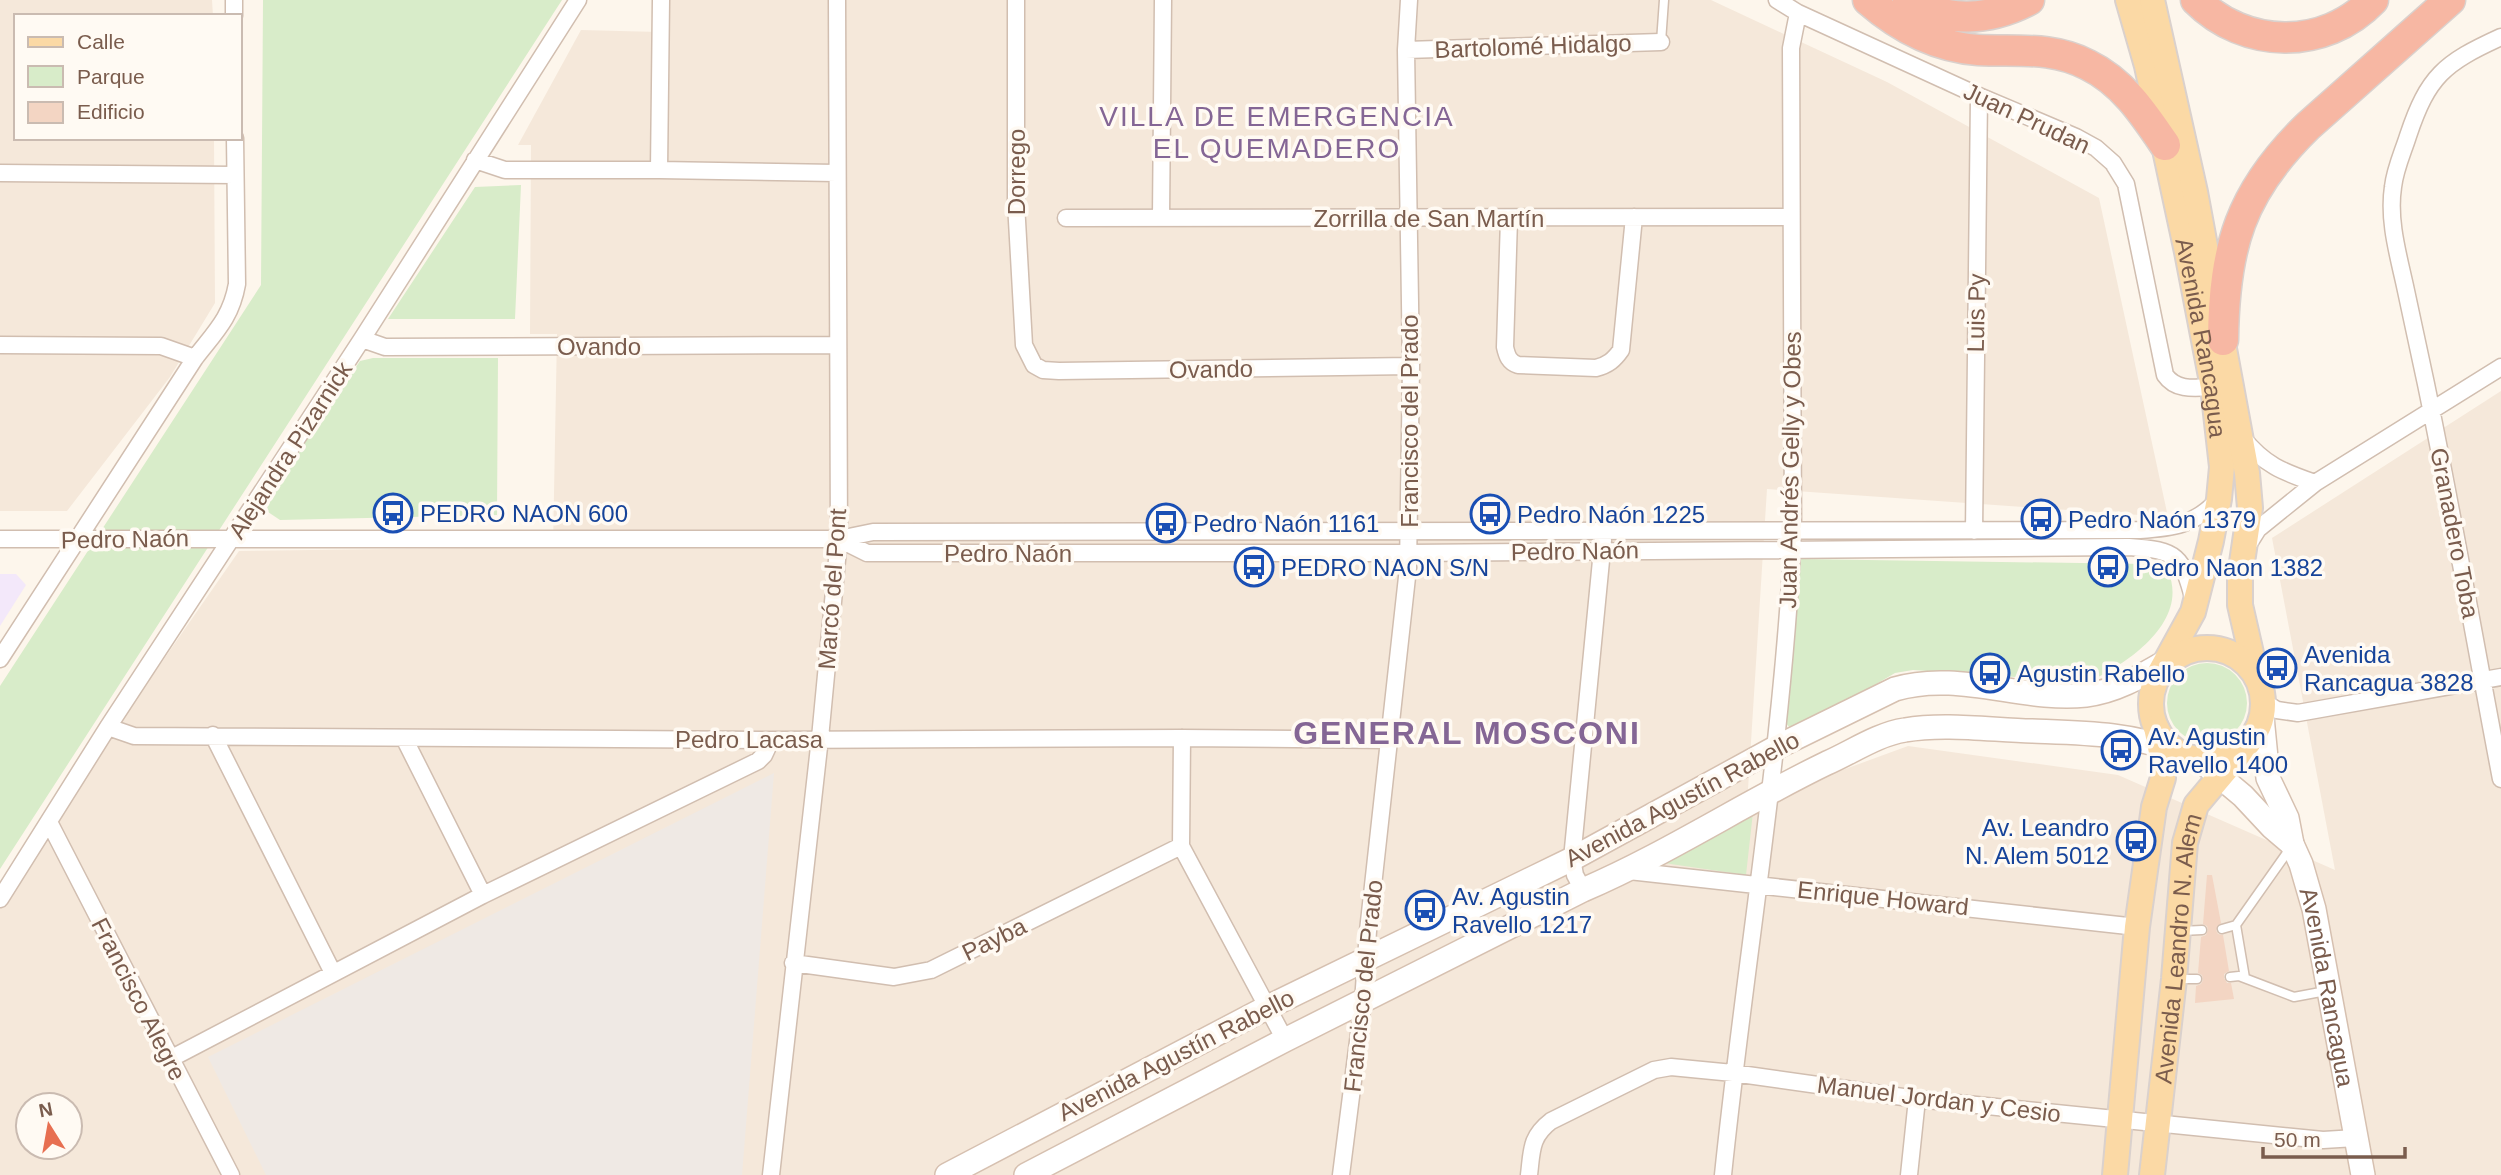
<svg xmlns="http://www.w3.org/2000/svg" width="2501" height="1175" font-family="Helvetica,sans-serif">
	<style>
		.residential { fill: #f5e8da; fill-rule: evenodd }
		.industrial { fill: #efe9e4 }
		.education { fill: #f3e8fa }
		.green { fill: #d8ecc9 }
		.building { fill: #f3d5c3 }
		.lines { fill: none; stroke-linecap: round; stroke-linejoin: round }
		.service-casing { stroke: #d1beb0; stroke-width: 11 }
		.minor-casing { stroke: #d1beb0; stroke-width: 19 }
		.secondary-casing { stroke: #d6c0b0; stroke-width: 26 }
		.primary-casing { stroke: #dad1cd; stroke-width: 28 }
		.motorway-casing { stroke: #dad1cd; stroke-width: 33 }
		.service { stroke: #fff; stroke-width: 8 }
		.minor { stroke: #fff; stroke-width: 16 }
		.secondary { stroke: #fff; stroke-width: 23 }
		.primary { stroke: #fbd9a5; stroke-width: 24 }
		.motorway { stroke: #f7b7a3; stroke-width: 30 }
		.labels { text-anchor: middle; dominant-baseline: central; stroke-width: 7; stroke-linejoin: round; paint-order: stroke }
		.street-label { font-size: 24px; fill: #7a5c4d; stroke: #fffaf3 }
		.transit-label { font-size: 24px; fill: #164399; stroke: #fffaf3; text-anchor: start }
		.quarter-label { font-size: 28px; letter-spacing: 2px; fill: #846695; stroke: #fffaf3 }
		.district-label { font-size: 32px; font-weight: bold; letter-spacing: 2px; fill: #846695; stroke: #fffaf3 }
	</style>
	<rect width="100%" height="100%" fill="#fdf6ec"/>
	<path class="residential" d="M0 0H212L213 16H16V138H214L215 303 170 377 67 511H0Z
		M659 0H1711L1887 82 2099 198 2168 517 1767 489 1747 805 1908 746 2118 775 2335 870 2272 538 2501 391V1175H0V895L239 551 553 547 557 334H530L531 145H518L581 30 659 32ZM28 1105H70V1147H28Z"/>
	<path class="industrial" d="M774 773 742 1175H266L208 1057Z"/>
	<path class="education" d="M0 574H16L26 585 0 626Z"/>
	<path class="green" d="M263 0H562L0 869V686L261 285Z
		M521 185 515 319H388L475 187Z
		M373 358H498L497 515 280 520 268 512 266 499 360 361Z
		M1801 559 2145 564 2168 571C2190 622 2127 664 2088 682L1913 670 1895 673 1798 730 1790 728 1785 722Z
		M2167 703a40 40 0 1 1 80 0a40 40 0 1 1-80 0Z
		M1753 812 1746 875 1657 862Z"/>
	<path class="building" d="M2207 875H2212L2221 923 2216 930 2218 934 2223 935 2229 971 2224 974V978L2227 983H2231L2234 999 2195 1003 2196 986 2201 984 2203 980 2202 975 2198 973 2201 937 2206 935 2208 930 2207 926 2203 924Z"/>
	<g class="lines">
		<defs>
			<path id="service" d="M1661 42 1664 0
				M2236 925 2245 978
				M2222 929 2236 925 2291 847
				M2181 931 2202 930
				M2230 977 2239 976 2294 997 2326 991
				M2175 979H2197"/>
			<path id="minor" d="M234 0V16
				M1016 0V203L1024 345 1034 365 1043 370 1059 371 1411 366
				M1777 0 1798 13 1979 96 2076 137 2096 148 2113 163 2126 184 2165 375C2176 391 2195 388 2213 387
				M2501 37C2444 63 2428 76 2408 136 2403 152 2395 169 2393 187 2388 220 2398 254 2405 286 2412 319 2419 351 2426 384 2453 515 2476 648 2501 779
				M1406 50 1661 42
				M475 160 505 170H659L836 173
				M659 170 661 0
				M0 173 235 175
				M1161 217 1163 0
				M1066 218 1791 217
				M1509 219 1505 347C1507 356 1509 362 1518 365L1596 368C1608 365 1614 360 1621 350L1634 217
				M362 339 385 347 838 345
				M0 345 161 346 195 358
				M2242 437C2264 465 2283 472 2315 483
				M1974 531 1979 96
				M0 539H839L873 532 2140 530C2173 528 2194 525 2217 501
				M839 539 867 553H1409L2129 547C2178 550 2182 556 2194 601
				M2248 545 2258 529 2315 483 2501 367
				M0 659 195 358C215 332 231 318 237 284L235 138
				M2264 702 2277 710 2298 713 2501 677
				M108 727 134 736 771 740 1182 738 1391 740
				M213 735 333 973
				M404 738 483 895
				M1182 738 1181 846 1285 1040
				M49 822 231 1175
				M1629 871 2137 927
				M1583 890 1575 875 1572 859 1603 540
				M0 899 108 727 362 339 578 0
				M793 963 894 977 931 970 1181 846
				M170 1059 483 895 758 761 764 755 771 740
				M771 1175 820 738 839 539 837 0
				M1341 1175 1363 1002 1368 931 1408 568 1411 366 1406 50 1409 0
				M1529 1175C1532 1151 1530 1137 1551 1121L1654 1070 1671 1067 1733 1073 1917 1099 2323 1140 2356 1138
				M1723 1175C1745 960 1783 747 1793 531L1791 48 1798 13
				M1909 1175 1917 1099"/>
			<g id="secondary">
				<path id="s1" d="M2262 717 2268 778 2287 818 2292 844 2301 864 2314 909 2363 1175"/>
				<path d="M2200 760 2243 796 2272 827 2292 844"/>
				<path d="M947 1175 1266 1008 1572 859 1775 748 1895 689C1958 670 2023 702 2086 695 2119 691 2146 673 2174 657"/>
				<path d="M1026 1175 1285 1040 1583 890C1667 854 1744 803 1827 763 1852 752 1878 734 1905 730 1944 723 1992 730 2032 731 2083 733 2131 733 2178 752"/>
			</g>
			<g id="primary">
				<path id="s2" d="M2128 0 2147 66 2187 252 2213 387 2222 467 2219 499 2211 541 2193 612 2160 672"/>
				<path d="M2152 0 2195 192 2247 473 2250 508 2240 576V605L2256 675"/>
				<circle cx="2207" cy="704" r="56"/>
				<path d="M2115 1175 2137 927 2154 807 2163 778V762L2156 727"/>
				<path id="s3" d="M2152 1175 2174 979 2185 843 2196 805 2249 742"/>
			</g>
			<path id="motorway" d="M1868 0C1899 27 1936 47 1978 50 2017 52 2052 46 2088 65 2123 82 2144 114 2165 145
				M1908 0C1947 23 1989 21 2029 0
				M2196 0C2245 49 2324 51 2373 0
				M2223 340C2224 247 2240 192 2308 126L2450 0"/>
		</defs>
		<use href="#service" class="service-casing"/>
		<use href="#minor" class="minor-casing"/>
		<use href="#secondary" class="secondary-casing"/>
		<use href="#primary" class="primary-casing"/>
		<use href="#motorway" class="motorway-casing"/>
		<use href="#service" class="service"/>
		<use href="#minor" class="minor"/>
		<use href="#secondary" class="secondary"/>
		<use href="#primary" class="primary"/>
		<use href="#motorway" class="motorway"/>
	</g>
	<defs>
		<symbol id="bus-ring" viewBox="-11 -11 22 22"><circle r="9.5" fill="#fffaf3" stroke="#1a4fb4" stroke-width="1.5"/><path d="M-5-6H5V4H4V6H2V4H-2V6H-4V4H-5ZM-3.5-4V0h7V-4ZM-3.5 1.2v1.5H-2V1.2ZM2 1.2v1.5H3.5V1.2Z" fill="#1a4fb4"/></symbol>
	</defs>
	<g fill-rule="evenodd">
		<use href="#bus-ring" x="371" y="491" width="44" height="44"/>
		<use href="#bus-ring" x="1468" y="492" width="44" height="44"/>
		<use href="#bus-ring" x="2019" y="497" width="44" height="44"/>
		<use href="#bus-ring" x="1144" y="501" width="44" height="44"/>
		<use href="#bus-ring" x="1232" y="545" width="44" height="44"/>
		<use href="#bus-ring" x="2086" y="545" width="44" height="44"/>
		<use href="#bus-ring" x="2255" y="646" width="44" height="44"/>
		<use href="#bus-ring" x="1968" y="651" width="44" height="44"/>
		<use href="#bus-ring" x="2099" y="728" width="44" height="44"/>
		<use href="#bus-ring" x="2114" y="819" width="44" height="44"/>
		<use href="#bus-ring" x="1403" y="888" width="44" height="44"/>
	</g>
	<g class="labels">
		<g class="street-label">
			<text transform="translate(1533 46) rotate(-2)">Bartolomé Hidalgo</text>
			<text transform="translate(2027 118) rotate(25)">Juan Prudan</text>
			<text transform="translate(1016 172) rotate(-90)">Dorrego</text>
			<text x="1429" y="218">Zorrilla de San Martín</text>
			<text transform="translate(1976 313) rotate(-89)">Luis Py</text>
			<text stroke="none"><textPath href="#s2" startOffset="346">Avenida Rancagua</textPath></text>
			<text x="599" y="346">Ovando</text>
			<text transform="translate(1211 369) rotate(-1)">Ovando</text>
			<text transform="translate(1409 421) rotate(-90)">Francisco del Prado</text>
			<text transform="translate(290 450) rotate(-57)">Alejandra Pizarnick</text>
			<text transform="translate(1790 470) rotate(-89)">Juan Andrés Gelly y Obes</text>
			<text transform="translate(2455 533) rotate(79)">Granadero Toba</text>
			<text transform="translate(125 539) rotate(-1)">Pedro Naón</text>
			<text transform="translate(1575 551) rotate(-1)">Pedro Naón</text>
			<text x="1008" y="553">Pedro Naón</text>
			<text transform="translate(832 589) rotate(-86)">Marcó del Pont</text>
			<text x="749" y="739">Pedro Lacasa</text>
			<text transform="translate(1682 799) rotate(-28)">Avenida Agustín Rabello</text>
			<text transform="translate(1883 898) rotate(6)">Enrique Howard</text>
			<text transform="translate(994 939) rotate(-26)">Payba</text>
			<text stroke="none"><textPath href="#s3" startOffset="228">Avenida Leandro N. Alem</textPath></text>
			<text transform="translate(1363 986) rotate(-84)">Francisco del Prado</text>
			<text stroke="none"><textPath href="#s1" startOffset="280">Avenida Rancagua</textPath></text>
			<text transform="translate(139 999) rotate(63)">Francisco Alegre</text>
			<text transform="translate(1176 1055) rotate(-27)">Avenida Agustín Rabello</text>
			<text transform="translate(1939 1099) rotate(7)">Manuel Jordan y Cesio</text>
		</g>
		<g class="transit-label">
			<text x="420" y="513">PEDRO NAON 600</text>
			<text x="1517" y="514">Pedro Naón 1225</text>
			<text x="2068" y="519">Pedro Naón 1379</text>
			<text x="1193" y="523">Pedro Naón 1161</text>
			<text x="1281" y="567">PEDRO NAON S/N</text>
			<text x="2135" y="567">Pedro Naon 1382</text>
			<text x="2304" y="654">Avenida<tspan x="2304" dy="28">Rancagua 3828</tspan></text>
			<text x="2017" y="673">Agustin Rabello</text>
			<text x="2148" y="736">Av. Agustin<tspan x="2148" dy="28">Ravello 1400</tspan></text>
			<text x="2109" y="827" text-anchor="end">Av. Leandro<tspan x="2109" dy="28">N. Alem 5012</tspan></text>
			<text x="1452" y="896">Av. Agustin<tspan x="1452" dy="28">Ravello 1217</tspan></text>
		</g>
		<g class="quarter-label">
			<text x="1277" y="116">VILLA DE EMERGENCIA<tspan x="1277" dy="32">EL QUEMADERO</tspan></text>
		</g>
		<g class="district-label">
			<text x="1467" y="733">GENERAL MOSCONI</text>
		</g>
	</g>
	<rect x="14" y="14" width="228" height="126" fill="#fffaf3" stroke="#cabbb1" stroke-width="2"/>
	<rect x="28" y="37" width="35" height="10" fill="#fbd9a5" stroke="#cabbb1" stroke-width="2"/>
	<text x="77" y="49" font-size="21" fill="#7a5c4d">Calle</text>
	<rect x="28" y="66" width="35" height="21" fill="#d8ecc9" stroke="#cabbb1" stroke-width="2"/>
	<text x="77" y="84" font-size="21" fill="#7a5c4d">Parque</text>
	<rect x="28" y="102" width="35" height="21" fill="#f3d5c3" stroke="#cabbb1" stroke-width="2"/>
	<text x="77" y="119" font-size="21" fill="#7a5c4d">Edificio</text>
	<g transform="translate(49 1126) rotate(349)"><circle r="33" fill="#fffaf3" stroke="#cabbb1" stroke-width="2"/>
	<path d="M0-5L12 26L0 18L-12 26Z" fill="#e76f51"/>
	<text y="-10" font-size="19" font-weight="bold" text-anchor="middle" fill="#7a5c4d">N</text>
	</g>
	<path d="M2263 1147v10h142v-10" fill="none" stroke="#7a5c4d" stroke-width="3.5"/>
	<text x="2274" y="1147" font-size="21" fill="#7a5c4d" stroke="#fffaf3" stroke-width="5" paint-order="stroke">50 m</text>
</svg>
